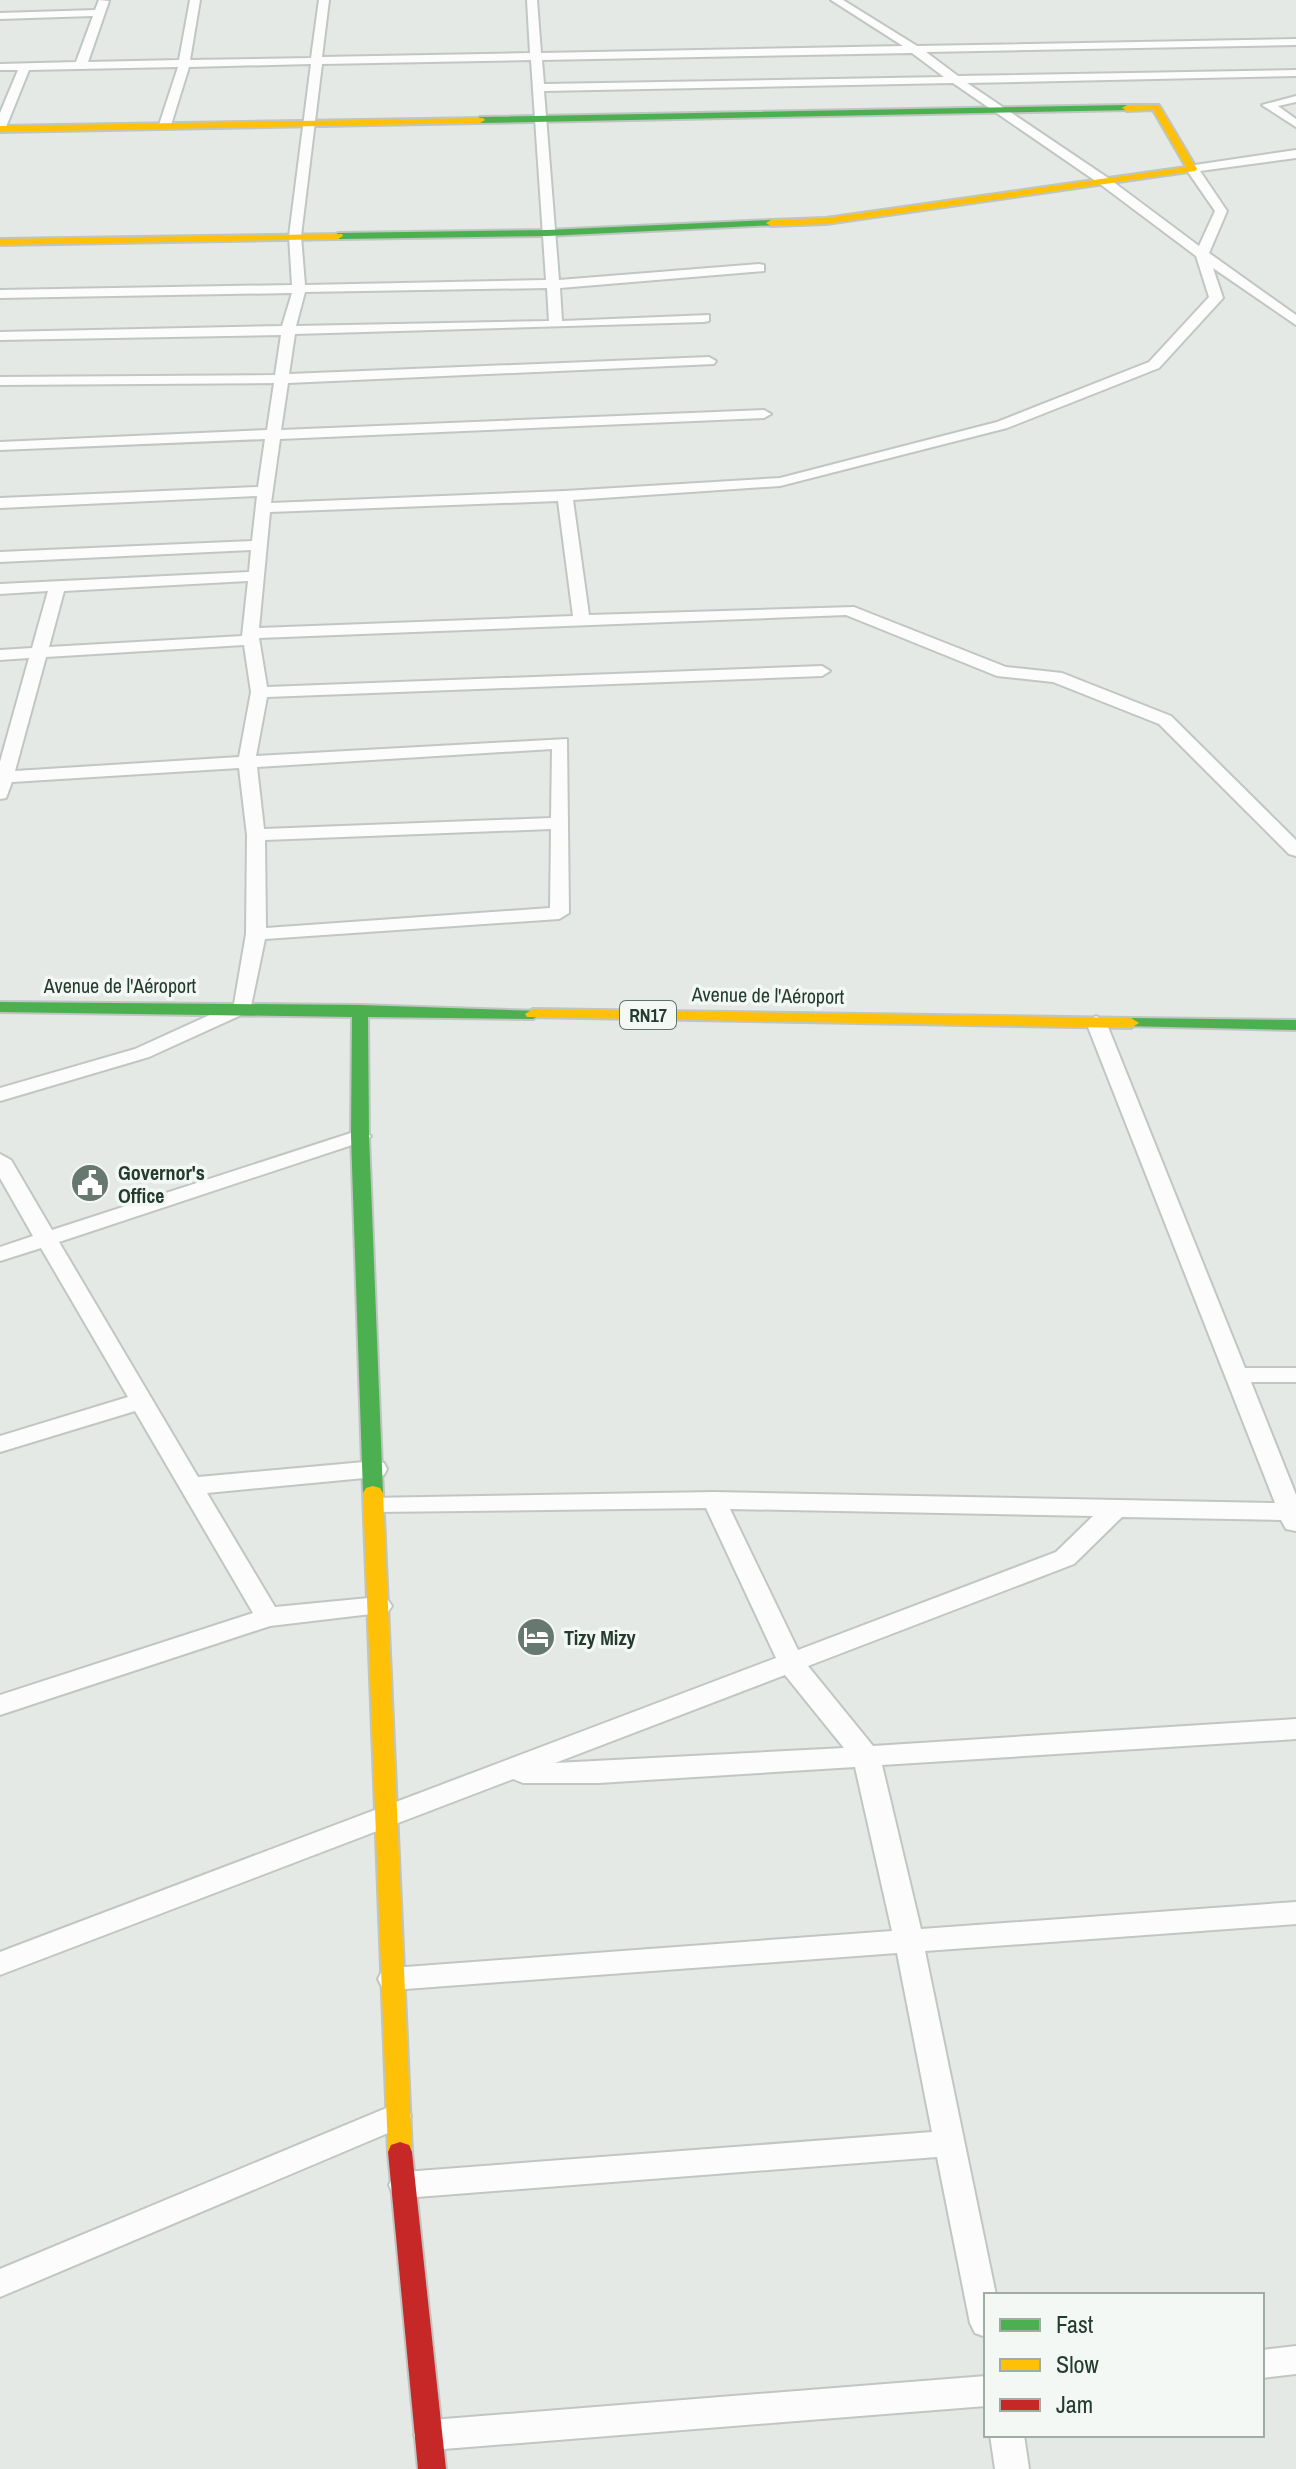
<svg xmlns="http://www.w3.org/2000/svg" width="1296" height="2469" font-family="'Archivo Narrow',sans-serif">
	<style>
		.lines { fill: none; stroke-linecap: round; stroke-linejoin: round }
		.street-casing { stroke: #c1c6c3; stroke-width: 4 }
		.fast-casing { stroke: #bfc5c1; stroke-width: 4 }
		.slow-casing { stroke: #bfc5c1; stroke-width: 4 }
		.jam-casing { stroke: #bfc5c1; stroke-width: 4 }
		.street { fill: #fbfcfb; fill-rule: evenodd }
		.fast { fill: #4caf50; fill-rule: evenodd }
		.slow { fill: #ffc107; fill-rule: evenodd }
		.jam { fill: #c62828; fill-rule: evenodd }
		.labels { text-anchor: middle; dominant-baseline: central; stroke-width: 7; stroke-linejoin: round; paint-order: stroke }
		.shield { fill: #f3f8f4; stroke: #62746b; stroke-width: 2 }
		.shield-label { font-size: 18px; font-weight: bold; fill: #243b30 }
		.street-label { font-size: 20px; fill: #243b30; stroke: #f3f8f4 }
		.poi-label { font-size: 20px; font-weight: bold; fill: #243b30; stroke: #f3f8f4; text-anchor: start }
	</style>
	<rect width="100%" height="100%" fill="#e4e9e6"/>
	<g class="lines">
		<defs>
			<path id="street" d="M99 0 109 1 88 62 179 60 190 0H200L190 60 311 58 319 0H329L322 57 530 53 527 0H537L541 53 903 46 831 0H843L917 46 1296 39V45L926 52 958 76 1296 70V76L967 83 1108 178 1199 246 1215 211 1186 169 1188 166 1296 150V158L1200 171 1227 211 1209 253 1296 315V325L1213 268 1223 298 1159 368 1007 428 780 486 573 500 589 615 854 607 1006 667 1062 673 1171 716 1296 840V856L1289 854 1159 724 1053 682 997 676 846 615 259 638 267 687 822 666 830 671 822 676 267 697 256 756 567 739 569 913 559 919 265 939 250 1011 149 1057 0 1101V1088L135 1049 234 1004 246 934 247 835 239 768 12 782 6 798 0 799V762L29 658 0 660V650L32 648 48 591 0 594V584L249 572 251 550 0 562V552L252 541 257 496 0 508V498L258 487 265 439 0 450V442L267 430 274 383 0 385V377L275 375 281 335 0 340V332L282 326 292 293 0 298V290L292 285 289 236 311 64 189 67 171 125 165 128 159 125 178 67 29 70 6 127 0 131V113L18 70H0V64L76 62 93 16 0 19V13L95 10ZM912 53 944 77 544 84 542 60ZM531 60 546 280 305 285 301 236 322 64ZM953 83 1100 184 1196 256 1209 297 1149 362 997 422 780 478 565 491 271 503 280 439 764 418 771 414 764 410 281 430 288 383 714 364 716 361 709 357 289 374 295 334 704 322 709 321V315L562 321 560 288 764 271V265L759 264 559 280 544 91ZM547 288 549 321 296 326 305 292ZM558 501 573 616 259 628 270 512ZM248 581 242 636 49 647 64 591ZM244 645 251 692 239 757 15 771 46 657ZM552 749 551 818 264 829 257 767ZM551 829 550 908 266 928 265 840Z
				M1296 96V102L1278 106 1296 119V127L1262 105Z
				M1096 1016 1106 1022 1245 1368H1296V1382H1251L1296 1495V1531L1286 1529 1281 1520 1122 1517 1074 1564 808 1666 873 1746 1296 1719V1739L882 1765 921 1929 1296 1902V1924L925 1951 996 2295H986V2337L975 2333 970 2323 937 2157 404 2198 393 2194 389 2185 393 2176 404 2172 932 2132 897 1953 392 1990 382 1987 378 1979 382 1971 392 1968 892 1931 855 1767 599 1783H523L513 1779 0 1975V1952L776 1658 706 1508 376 1512 367 1510 364 1504 367 1498 714 1492 1275 1503 1086 1022ZM730 1509 1093 1516 1056 1552 798 1650ZM785 1675 844 1748 555 1763Z
				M360 1130 371 1136 367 1140 59 1242 198 1477 375 1461 384 1463 387 1469 384 1475 375 1477 207 1493 275 1607 379 1597 388 1600 392 1606 388 1612 270 1626 0 1715V1695L253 1613 135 1411 0 1452V1436L128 1397 41 1248 0 1261V1247L33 1236 0 1178V1154L11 1160 52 1230Z
				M396 2104 407 2107 411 2116 407 2125 0 2297V2269Z
				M1296 2346V2374L1262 2378V2350Z
				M986 2376V2406L431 2450 419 2446 414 2435 419 2424 431 2420Z
				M990 2435H1024L1029 2469H995Z"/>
			<path id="fast" d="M1127 105 1132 108 1130 110 480 123 475 120 480 117Z
				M771 220 776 223 775 225 547 236 338 239 333 236 338 233 547 230Z
				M0 1002 360 1005 539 1011 541 1014 533 1019 368 1017 369 1136 383 1493 380 1498H366L363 1493 351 1136 352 1017 0 1012Z
				M1131 1018 1296 1020V1030L1125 1026 1123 1023 1125 1020Z"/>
			<path id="slow" d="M1159 105 1197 169 1195 171 826 224 771 226 766 223 771 220 826 218 1186 167 1153 110 1127 111 1122 108 1127 105Z
				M483 118 485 120 480 123 0 132V126Z
				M342 234 343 236 338 239 0 245V239Z
				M533 1009 1131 1018 1139 1023 1131 1028 527 1017 525 1014Z
				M373 1486 380 1488 383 1493 412 2152 409 2159 400 2162 391 2159 388 2152 363 1493 366 1488Z"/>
			<path id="jam" d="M400 2142 409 2145 412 2152 446 2469H418L388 2152 391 2145Z"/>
		</defs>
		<use href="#street" class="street-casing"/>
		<use href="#fast" class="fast-casing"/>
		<use href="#slow" class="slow-casing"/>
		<use href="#jam" class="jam-casing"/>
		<use href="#street" class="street"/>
		<use href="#fast" class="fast"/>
		<use href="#slow" class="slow"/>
		<use href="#jam" class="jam"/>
	</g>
	<defs>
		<symbol id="civic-disc" viewBox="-11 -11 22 22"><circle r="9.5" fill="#677870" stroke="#f3f8f4"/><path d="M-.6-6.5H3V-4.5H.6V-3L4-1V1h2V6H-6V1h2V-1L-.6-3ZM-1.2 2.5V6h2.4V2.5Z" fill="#fff"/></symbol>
		<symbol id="hotel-disc" viewBox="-11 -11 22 22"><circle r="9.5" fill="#677870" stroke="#f3f8f4"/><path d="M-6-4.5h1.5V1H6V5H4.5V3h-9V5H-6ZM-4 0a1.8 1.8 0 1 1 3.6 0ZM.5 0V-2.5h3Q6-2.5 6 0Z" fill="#fff"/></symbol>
	</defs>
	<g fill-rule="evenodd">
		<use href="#civic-disc" x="68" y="1161" width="44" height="44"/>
		<use href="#hotel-disc" x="514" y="1615" width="44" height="44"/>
	</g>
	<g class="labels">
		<rect class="shield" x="620" y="1001" width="56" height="28" rx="6"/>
		<g class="shield-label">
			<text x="648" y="1015">RN17</text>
		</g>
		<g class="street-label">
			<text x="120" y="985">Avenue de l'Aéroport</text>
			<text transform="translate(768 995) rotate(1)">Avenue de l'Aéroport</text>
		</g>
		<g class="poi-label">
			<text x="118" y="1172">Governor's<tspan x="118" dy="23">Office</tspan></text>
			<text x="564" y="1637">Tizy Mizy</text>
		</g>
	</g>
	<rect x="984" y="2293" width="280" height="144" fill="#f3f8f4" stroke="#a0aca6" stroke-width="2"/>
	<rect x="1000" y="2319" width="40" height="12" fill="#4caf50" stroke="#a0aca6" stroke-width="2"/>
	<text x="1056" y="2333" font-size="24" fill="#243b30">Fast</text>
	<rect x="1000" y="2359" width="40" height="12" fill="#ffc107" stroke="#a0aca6" stroke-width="2"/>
	<text x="1056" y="2373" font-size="24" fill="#243b30">Slow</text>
	<rect x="1000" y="2399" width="40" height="12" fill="#c62828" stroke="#a0aca6" stroke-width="2"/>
	<text x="1056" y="2413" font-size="24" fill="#243b30">Jam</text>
</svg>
